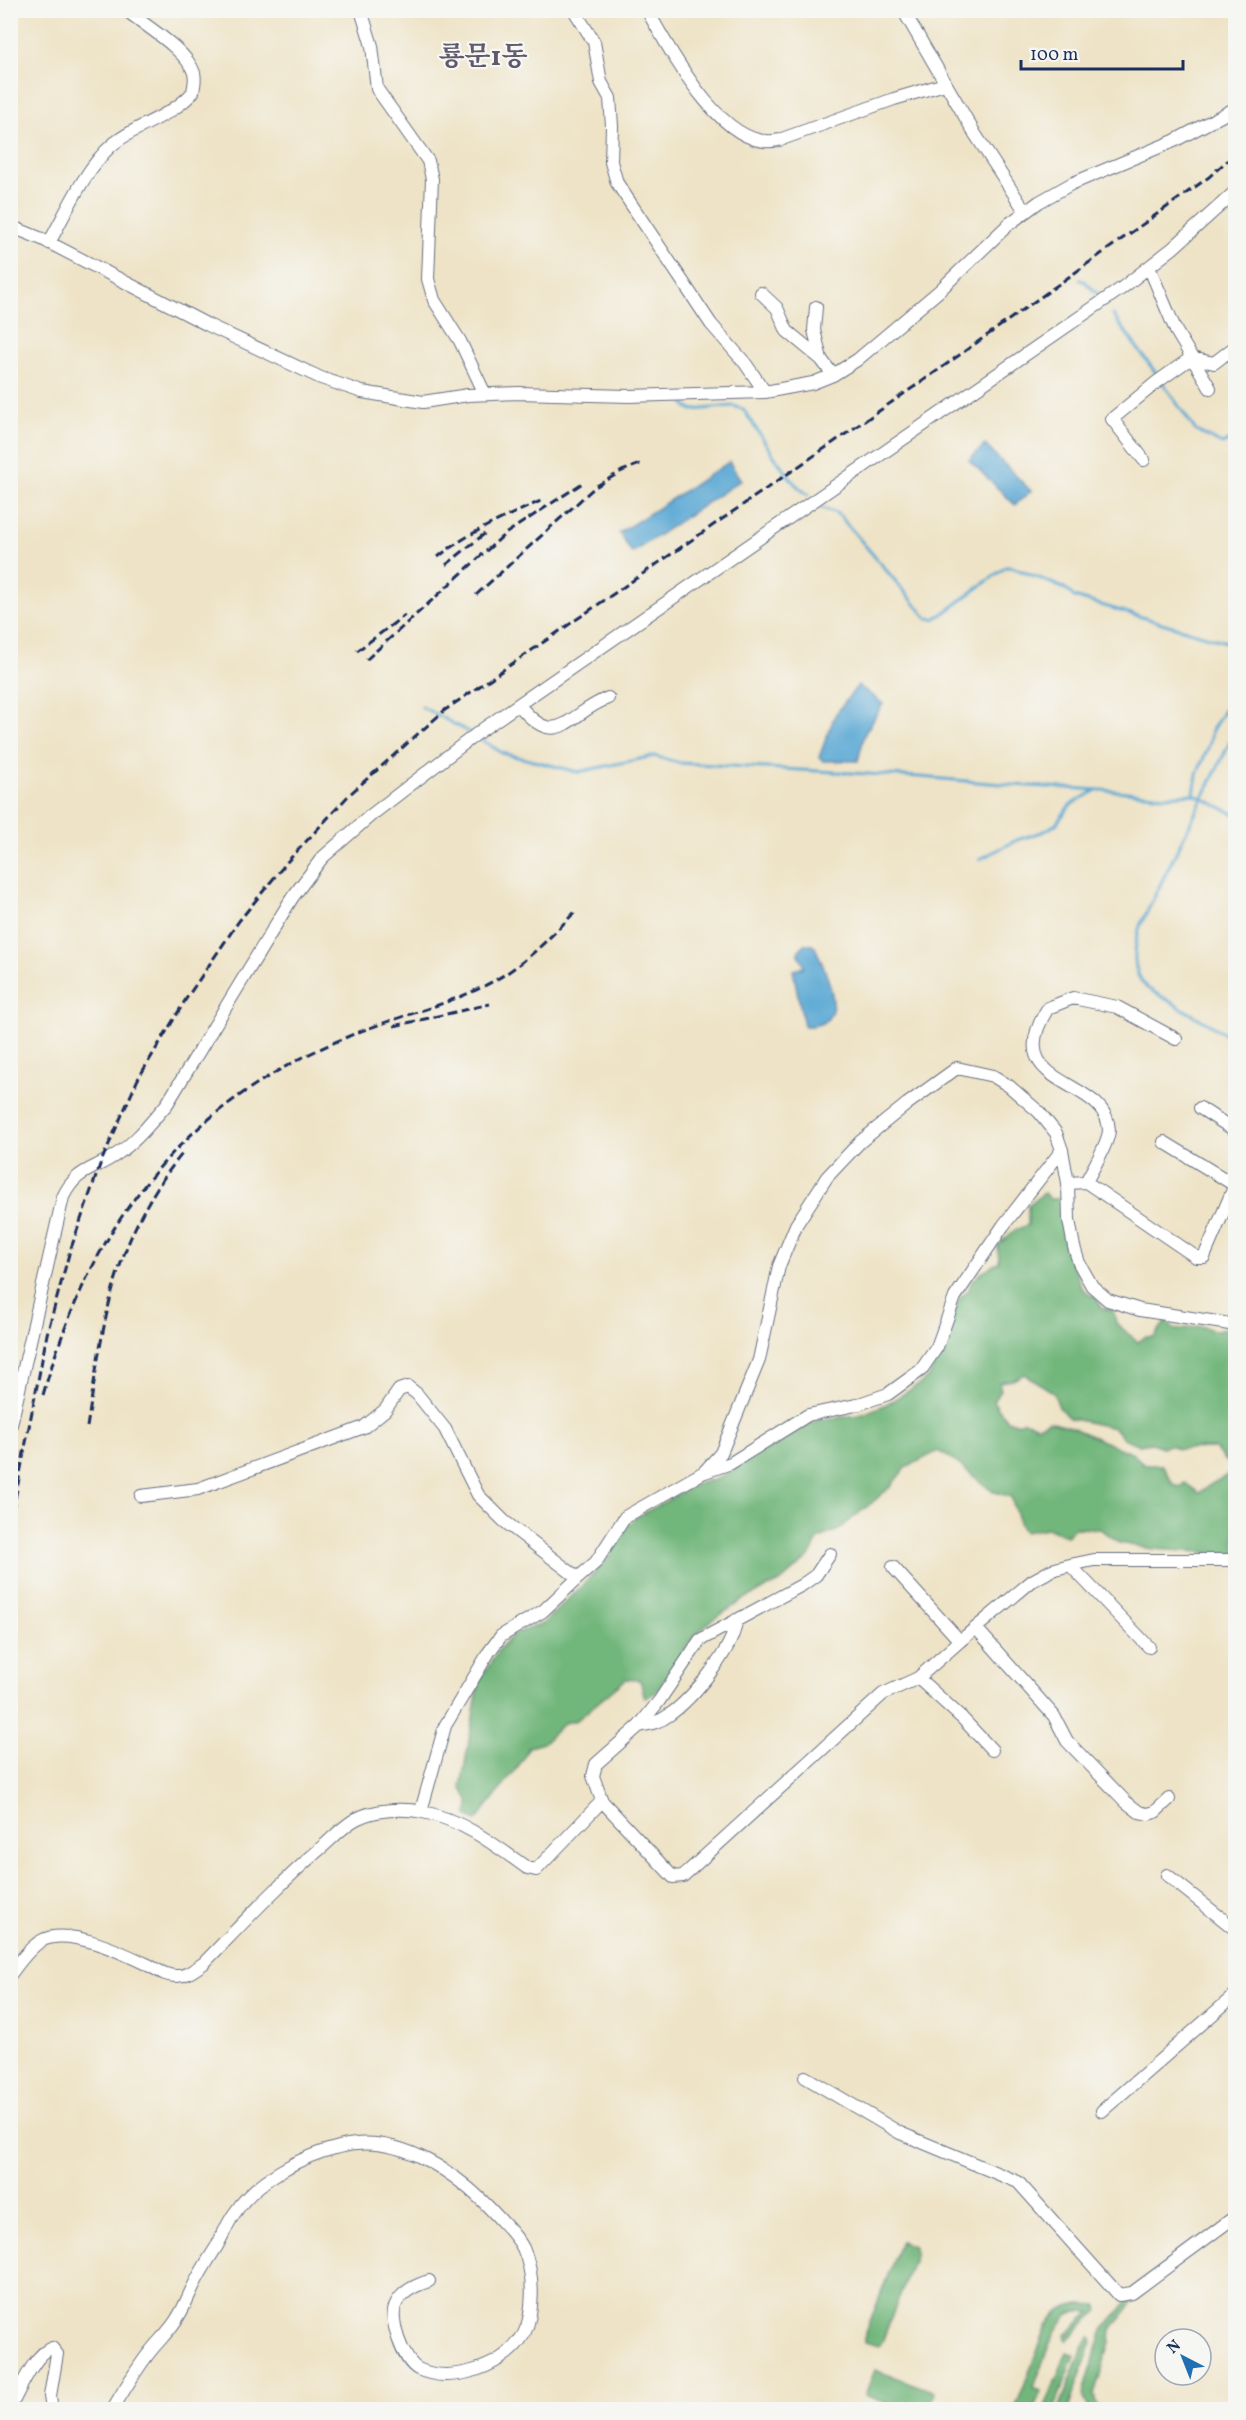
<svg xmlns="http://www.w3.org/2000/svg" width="1246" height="2420" font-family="Vollkorn,'Noto Serif KR',serif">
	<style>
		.forest { fill: #71b67a; stroke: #46726c; stroke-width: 1.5 }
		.water { fill: #5ba9d4; stroke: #3b6c99; stroke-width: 1.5 }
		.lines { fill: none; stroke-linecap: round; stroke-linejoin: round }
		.stream { stroke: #5ba9d4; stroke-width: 3 }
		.minor-casing { stroke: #656e82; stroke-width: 14 }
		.minor { stroke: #fff; stroke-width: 12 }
		.rail { stroke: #1b2f5e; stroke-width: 3; stroke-dasharray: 9 4.5; stroke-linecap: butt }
		.labels { text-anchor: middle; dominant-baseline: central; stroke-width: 4.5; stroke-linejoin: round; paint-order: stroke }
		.quarter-label { font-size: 27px; font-weight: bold; fill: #615a6d; stroke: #f6f6f2 }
	</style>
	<rect width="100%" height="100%" fill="#f6f6f2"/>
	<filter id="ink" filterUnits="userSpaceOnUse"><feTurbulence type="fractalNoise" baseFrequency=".0167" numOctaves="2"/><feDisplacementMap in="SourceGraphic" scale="12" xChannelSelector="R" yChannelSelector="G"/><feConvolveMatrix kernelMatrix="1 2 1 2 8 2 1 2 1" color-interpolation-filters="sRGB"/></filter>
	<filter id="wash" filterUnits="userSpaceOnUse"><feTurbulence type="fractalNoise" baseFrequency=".008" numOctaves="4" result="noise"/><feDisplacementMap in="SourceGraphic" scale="24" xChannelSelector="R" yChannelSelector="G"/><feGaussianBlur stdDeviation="1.35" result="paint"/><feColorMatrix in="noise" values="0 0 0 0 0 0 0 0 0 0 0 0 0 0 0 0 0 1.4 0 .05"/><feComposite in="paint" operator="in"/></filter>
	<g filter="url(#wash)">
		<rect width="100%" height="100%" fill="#eee3c6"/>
		<path class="forest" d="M1044 1193 1050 1199 1063 1198 1061 1221 1074 1267 1081 1287 1091 1296H1095L1102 1308 1113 1310 1116 1323 1138 1342 1145 1337H1154L1166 1321 1176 1330 1200 1326 1217 1331 1228 1328 1235 1331V1468L1223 1459 1215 1448 1178 1449 1170 1445 1162 1447 1152 1443 1139 1445 1123 1438 1114 1428 1069 1418 1059 1407 1053 1392 1024 1374 1013 1380 999 1382 1001 1390 993 1401 1007 1420 1019 1424 1024 1421 1038 1426 1049 1421 1068 1426 1133 1454 1145 1465H1162L1173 1484 1179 1487 1185 1483 1199 1493C1213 1481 1223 1479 1235 1470V1554L1152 1549 1119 1543 1100 1529 1074 1528 1067 1536 1047 1528 1024 1532C1017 1523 1015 1508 1011 1497L992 1491 952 1459 938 1451 905 1468 890 1487 874 1501 838 1530 819 1538 809 1557 780 1582 746 1598 707 1624 694 1636 655 1693 645 1698 640 1680 626 1679 577 1720 564 1723 543 1743 529 1747 522 1761 476 1821 468 1816 469 1802 461 1787 479 1682 499 1649 514 1634 542 1624 586 1582 610 1556 617 1538 635 1518 700 1482 715 1480 817 1420 860 1415 885 1405 920 1384 930 1375 943 1342 951 1331 954 1312 960 1298 969 1290 971 1282 982 1272 999 1262 998 1245 1015 1230 1028 1225V1205Z
			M901 2241 913 2246 915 2256 882 2342 879 2346 864 2342V2338Z
			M1129 2299 1133 2302 1111 2330 1110 2342 1094 2394 1096 2404 1103 2409H1089L1084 2397 1086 2382 1103 2330Z
			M1080 2304 1098 2305 1099 2310 1067 2340 1065 2336 1091 2312C1084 2311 1074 2311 1068 2315 1052 2327 1041 2369 1034 2387L1041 2391 1034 2409H1015L1047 2326C1056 2311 1064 2307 1080 2304Z
			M1090 2336 1092 2342 1068 2409H1059L1082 2350Z
			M1067 2352 1075 2355 1054 2409H1044Z
			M875 2370 935 2392 928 2409H903L865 2395Z"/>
		<path class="water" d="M985 445 1031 491 1015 505 969 460Z
			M729 462 741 480 632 553 619 533Z
			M858 685 883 704 865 733 858 761H823L819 757 835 715Z
			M804 944H810L815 947C826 972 854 1028 804 1026L793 970 804 967 798 952Z"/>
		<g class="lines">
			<path class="stream" d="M1080 280 1084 281 1097 293
				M1113 315 1158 376
				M1163 383 1196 431 1222 444 1236 438
				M684 403 688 408 693 410 733 406 743 409 774 456 795 484 808 495
				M819 507 834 512 840 516 927 618 934 619 944 613 1006 567H1012L1066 589 1074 597 1236 645
				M422 707 471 733
				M1236 730 1140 926C1134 948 1130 971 1147 988L1236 1040
				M479 738 502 753 578 772 654 756 680 763 920 777 1013 785 1117 791 1164 796 1194 794 1236 815
				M1194 794 1197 774 1210 743 1212 730 1229 702 1236 686
				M980 859 1017 840 1045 831 1056 824 1070 805 1095 791"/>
		</g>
	</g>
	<g filter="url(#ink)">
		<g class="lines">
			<defs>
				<path id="minor" d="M361 10 372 46 377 89 428 161 432 179 428 279 434 300 460 341 485 394
					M574 10 594 42 601 82 610 98 612 126 611 162 617 183 711 324 745 363 765 392
					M647 10C670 50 724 154 779 140L894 99 945 84
					M903 10 975 134 1025 211
					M10 226 42 239 208 325 321 378 362 392 423 402 468 395 518 393 628 396 765 392 813 383 833 375 857 360 939 291 1009 224 1039 202 1071 184 1174 141 1236 108
					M49 243C67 211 84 170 112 145 137 124 172 117 193 92 194 85 196 79 194 73 187 50 144 25 126 10
					M1149 267 1176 331 1210 388
					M761 293 777 308 787 331 821 359 833 375
					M816 307 814 330 821 359
					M1144 460 1112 419 1157 382 1191 358 1214 363 1236 346
					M519 705C557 752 567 714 608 698
					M1200 1108 1236 1131
					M1164 1142 1236 1186
					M1086 1182 1196 1257H1204L1235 1185
					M1068 1183 1086 1182C1092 1170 1109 1142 1109 1130 1107 1076 997 1089 1048 1008L1073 998 1117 1007 1176 1039
					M10 1429 63 1197C77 1168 93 1171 117 1154 137 1141 151 1122 167 1104L292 898 322 858 370 816 483 729 1122 288 1173 248 1236 191
					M705 1472 731 1463 808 1415 856 1405 888 1394 921 1370 937 1347 955 1297 1003 1226 1062 1150
					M141 1496 198 1489 364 1427 385 1410 399 1390 408 1387 417 1394 445 1429 478 1495 504 1521 578 1578 596 1562 625 1517 704 1472 721 1453 759 1360 779 1266 796 1225 827 1177 860 1142 907 1104 957 1068 993 1076 1009 1086 1039 1112 1056 1133 1062 1150 1068 1183 1069 1220 1074 1247 1079 1263 1092 1286 1108 1300 1140 1310 1236 1325
					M830 1554 816 1575 802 1585 700 1640 659 1701 639 1726 596 1764 593 1776 602 1801 673 1877 683 1876 883 1694 918 1678 960 1641
					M1070 1565 1149 1647
					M893 1567 960 1641 1032 1581 1052 1570 1070 1565 1094 1560H1236
					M976 1628 1054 1716 1067 1741 1126 1802 1139 1812 1148 1814 1155 1812 1169 1799
					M918 1678 962 1718 992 1750
					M639 1726C650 1724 660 1722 669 1715 692 1699 735 1648 736 1620
					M421 1811 445 1726 489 1652 501 1636 543 1611 578 1578
					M1167 1875 1236 1930
					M10 1975C18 1964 29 1948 41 1941 67 1926 121 1952 146 1964 155 1968 164 1976 175 1976 186 1977 195 1969 204 1963 242 1924 279 1884 321 1848 332 1839 343 1826 356 1819 375 1809 403 1808 423 1812 463 1820 495 1845 527 1868L536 1870 602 1801
					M805 2077 900 2133 1018 2182 1119 2295 1132 2293 1236 2216
					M1102 2111 1236 1994
					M10 2407C19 2392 35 2352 52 2348L57 2354 50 2396 52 2410
					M112 2410C124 2390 135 2371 149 2353 158 2341 171 2330 178 2317 184 2308 187 2299 192 2289 199 2274 208 2260 217 2246 223 2235 227 2224 234 2214 256 2180 301 2156 339 2147 399 2131 459 2174 497 2216 506 2226 517 2236 523 2248 531 2266 533 2287 531 2306 530 2318 528 2330 520 2340 500 2368 450 2384 418 2369 403 2361 388 2319 396 2304 402 2291 416 2285 429 2281"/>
			</defs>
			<use href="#minor" class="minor-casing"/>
			<use href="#minor" class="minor"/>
			<path class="rail" d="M438 557C470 531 506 517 543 500
				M446 565 488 531
				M476 595 595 487 622 471 640 464
				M357 651 405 615
				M366 660 505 534 584 482
				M394 1026 490 1004
				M43 1395C91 1225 180 1106 347 1037 400 1014 461 1004 510 971 535 954 556 931 577 910
				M87 1427C104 1322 112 1239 182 1154
				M10 1466V1479
				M10 1525 47 1334 69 1254 101 1162 138 1079 186 999 239 921 287 862 350 794 445 710 937 371 1209 177 1236 153"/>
		</g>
	</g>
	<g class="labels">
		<g class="quarter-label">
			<text x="483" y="58">룡문1동</text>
		</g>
	</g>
	<rect width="1246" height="2420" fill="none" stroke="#f6f6f2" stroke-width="36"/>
	<g transform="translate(1183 2357) rotate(318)"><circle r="28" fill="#f6f6f2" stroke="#9ea6b7" stroke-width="1.5"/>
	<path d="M0-4.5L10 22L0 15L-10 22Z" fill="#1f6fb2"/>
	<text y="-9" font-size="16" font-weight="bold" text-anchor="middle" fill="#1b2f5e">N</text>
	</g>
	<path d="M1021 60v9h162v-9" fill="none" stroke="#1b2f5e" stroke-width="3"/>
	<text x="1030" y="60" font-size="18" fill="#1b2f5e" stroke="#f6f6f2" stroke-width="4.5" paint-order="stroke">100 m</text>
</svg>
